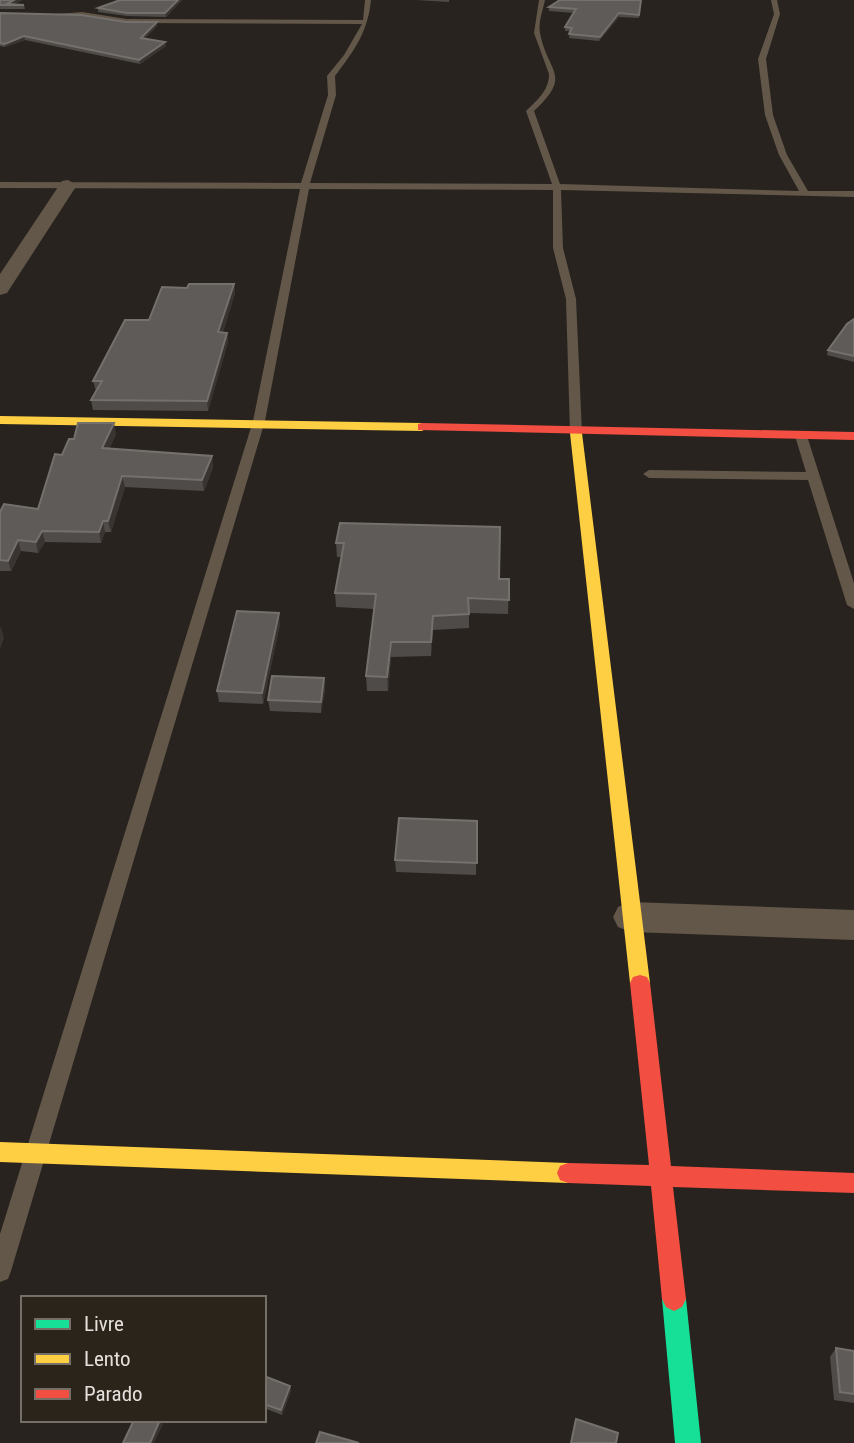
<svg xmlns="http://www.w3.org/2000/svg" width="854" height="1443" font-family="'Roboto Condensed',sans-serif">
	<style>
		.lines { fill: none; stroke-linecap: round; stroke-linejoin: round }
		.lane { fill: #625749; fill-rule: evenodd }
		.street { fill: #625749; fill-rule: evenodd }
		.fast { fill: #16e098; fill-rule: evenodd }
		.slow { fill: #ffcf43; fill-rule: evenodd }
		.jam { fill: #f24e42; fill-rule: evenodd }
		.wall { fill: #4f4b48 }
		.shaded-wall { fill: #393431 }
		.building { fill: #5f5b58; stroke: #74706c; stroke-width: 2 }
	</style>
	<rect width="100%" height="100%" fill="#28231e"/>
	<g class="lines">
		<path class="lane" d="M365 0H371C368 32 354 51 335 76L336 95 310 183 552 184 526 111C537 100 549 91 549 74L534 33 539 0H545C543 10 538 22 540 33 548 74 573 74 534 111L560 184 799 191 779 155 765 115 758 59 774 14 771 0H777L780 14 766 59 773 115 787 155 808 191H854V197L561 190 563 248 576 299 582 433 576 437 570 433 566 299 553 248V190L309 189 265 421 11 1271 8 1279 0 1282V1234L253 421 300 189 0 188V182L301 183 328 95 327 76 344 55 362 24 127 23 82 16 44 15 82 12 127 19 363 20Z
			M801 432 807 436 854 583V609L847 605 808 480 649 478 643 474 649 470 806 472 795 436Z"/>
		<path class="street" d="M68 180 77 185 7 293 0 295V274L62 181Z
			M631 902 854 910V940L631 932 618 927 613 917 618 907Z"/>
		<path class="fast" d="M674 1287 682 1291 686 1299 701 1443H675L662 1299 666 1291Z"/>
		<path class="slow" d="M0 416 422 423 428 427 422 431 0 424Z
			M576 429 582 433 650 983 647 989 640 991 633 989 630 983 570 433Z
			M0 1142 568 1163 576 1166 579 1173 576 1180 568 1183 0 1162Z"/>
		<path class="jam" d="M422 423 854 432V440L418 430V424Z
			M640 975 647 977 650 983 671 1166 854 1173V1193L673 1187 686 1299 682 1307 674 1311 666 1307 662 1299 651 1186 568 1183 560 1180 557 1173 560 1166 568 1163 649 1165 630 983 633 977Z"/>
	</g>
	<path class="wall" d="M0 0H22L14 4 24 5 25 9H0Z
		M120 0H182L166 17 127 16 98 12V8Z
		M416 0H449V2Z
		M641 0 639 18 619 17 599 41 569 38 570 31H565V27L574 13 549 11V7Z
		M0 13 157 26 145 38 166 46 140 64 25 40 5 47 0 46Z
		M234 284 235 293 223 332 227 333 228 342 208 411 93 410 91 400 96 391 93 381 149 320 187 288Z
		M854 319V362L827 355 828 350Z
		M116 434 109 449 212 456 213 467 204 491 125 487 111 532H105L101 543 45 542 38 553 21 551 11 571H0V512L38 509 62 455 74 439Z
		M340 523 499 579H509L508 614 469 613V628L433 630 431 656 391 657 388 691H367L366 676 374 609 336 607 335 593 341 557H337L336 543Z
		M280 624 263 704 219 702 217 691Z
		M324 678 325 690 321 713 270 711 268 700Z
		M477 821 476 875 396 872 395 860Z
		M836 1348 854 1351V1403L834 1400 830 1357Z
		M264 1376 290 1386 291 1391 282 1415 264 1408Z"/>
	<path class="shaded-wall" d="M14 0H22L12 5 7 4Z
		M178 0H182L166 17 165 13Z
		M619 13V17L599 41 600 37Z
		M157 22V26L142 42 141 38Z
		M24 36 25 40 5 47V44Z
		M165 42 166 46 140 64 139 60Z
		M234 284 235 293 220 342 218 332Z
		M227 333 228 342 208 411 207 401Z
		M114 423 116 434 104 459 102 448Z
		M212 456 213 467 204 491 202 480Z
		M122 476 125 487 111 532 108 521Z
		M103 521 105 532 101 543 99 532Z
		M42 531 45 542 38 553 36 542Z
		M18 540 21 551 11 571 8 561Z
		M279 613 280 624 263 704 262 693Z
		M433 616V630L431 656V642Z
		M1 627 4 638 0 649V629Z
		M391 642V657L388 691 387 677Z
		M324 678 325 690 321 713V702Z
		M290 1386 291 1391 282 1415 281 1410Z
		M160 1420 163 1424 154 1443H150Z"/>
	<path class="building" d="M0 0H14L7 4 24 5H0Z
		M120 0H178L165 13H127L98 8Z
		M560 0H641L639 15 619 13 600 37 569 34 572 28 565 27 576 9 549 7Z
		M0 13 81 15 126 22H157L141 38 165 42 139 60 24 36 5 44 0 43Z
		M189 284H234L218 332 227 333 207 401 91 400 102 381H93L125 320H149L162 287 187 288Z
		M854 319V356L828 350 847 324Z
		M78 423H114L102 448 212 456 202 480 122 476 108 521H103L99 532 42 531 36 542 18 540 8 561 0 560V512L4 504 38 509 55 454 62 455 69 439H74Z
		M340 523 500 527 499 579H509V600L468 598 469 614 433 616 431 642H391L387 677 366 676 376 594 335 593 344 543H336Z
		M237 611 279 613 262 693 217 691Z
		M272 676 324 678 321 702 268 700Z
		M399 818 477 821V863L395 860Z
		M836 1348 854 1351V1394L840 1392Z
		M264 1376 290 1386 281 1410 264 1404Z
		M576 1419 618 1433 616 1443H571Z
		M134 1420H160L150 1443H123Z
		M320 1432 359 1443H316Z"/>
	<rect x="21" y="1296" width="245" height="126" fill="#2b241b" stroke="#756f68" stroke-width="2"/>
	<rect x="35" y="1319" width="35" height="10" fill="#16e098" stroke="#756f68" stroke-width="2"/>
	<text x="84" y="1331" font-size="21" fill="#e5e0db">Livre</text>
	<rect x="35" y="1354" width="35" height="10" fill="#ffcf43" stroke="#756f68" stroke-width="2"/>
	<text x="84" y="1366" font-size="21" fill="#e5e0db">Lento</text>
	<rect x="35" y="1389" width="35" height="10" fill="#f24e42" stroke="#756f68" stroke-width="2"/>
	<text x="84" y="1401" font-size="21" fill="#e5e0db">Parado</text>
</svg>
